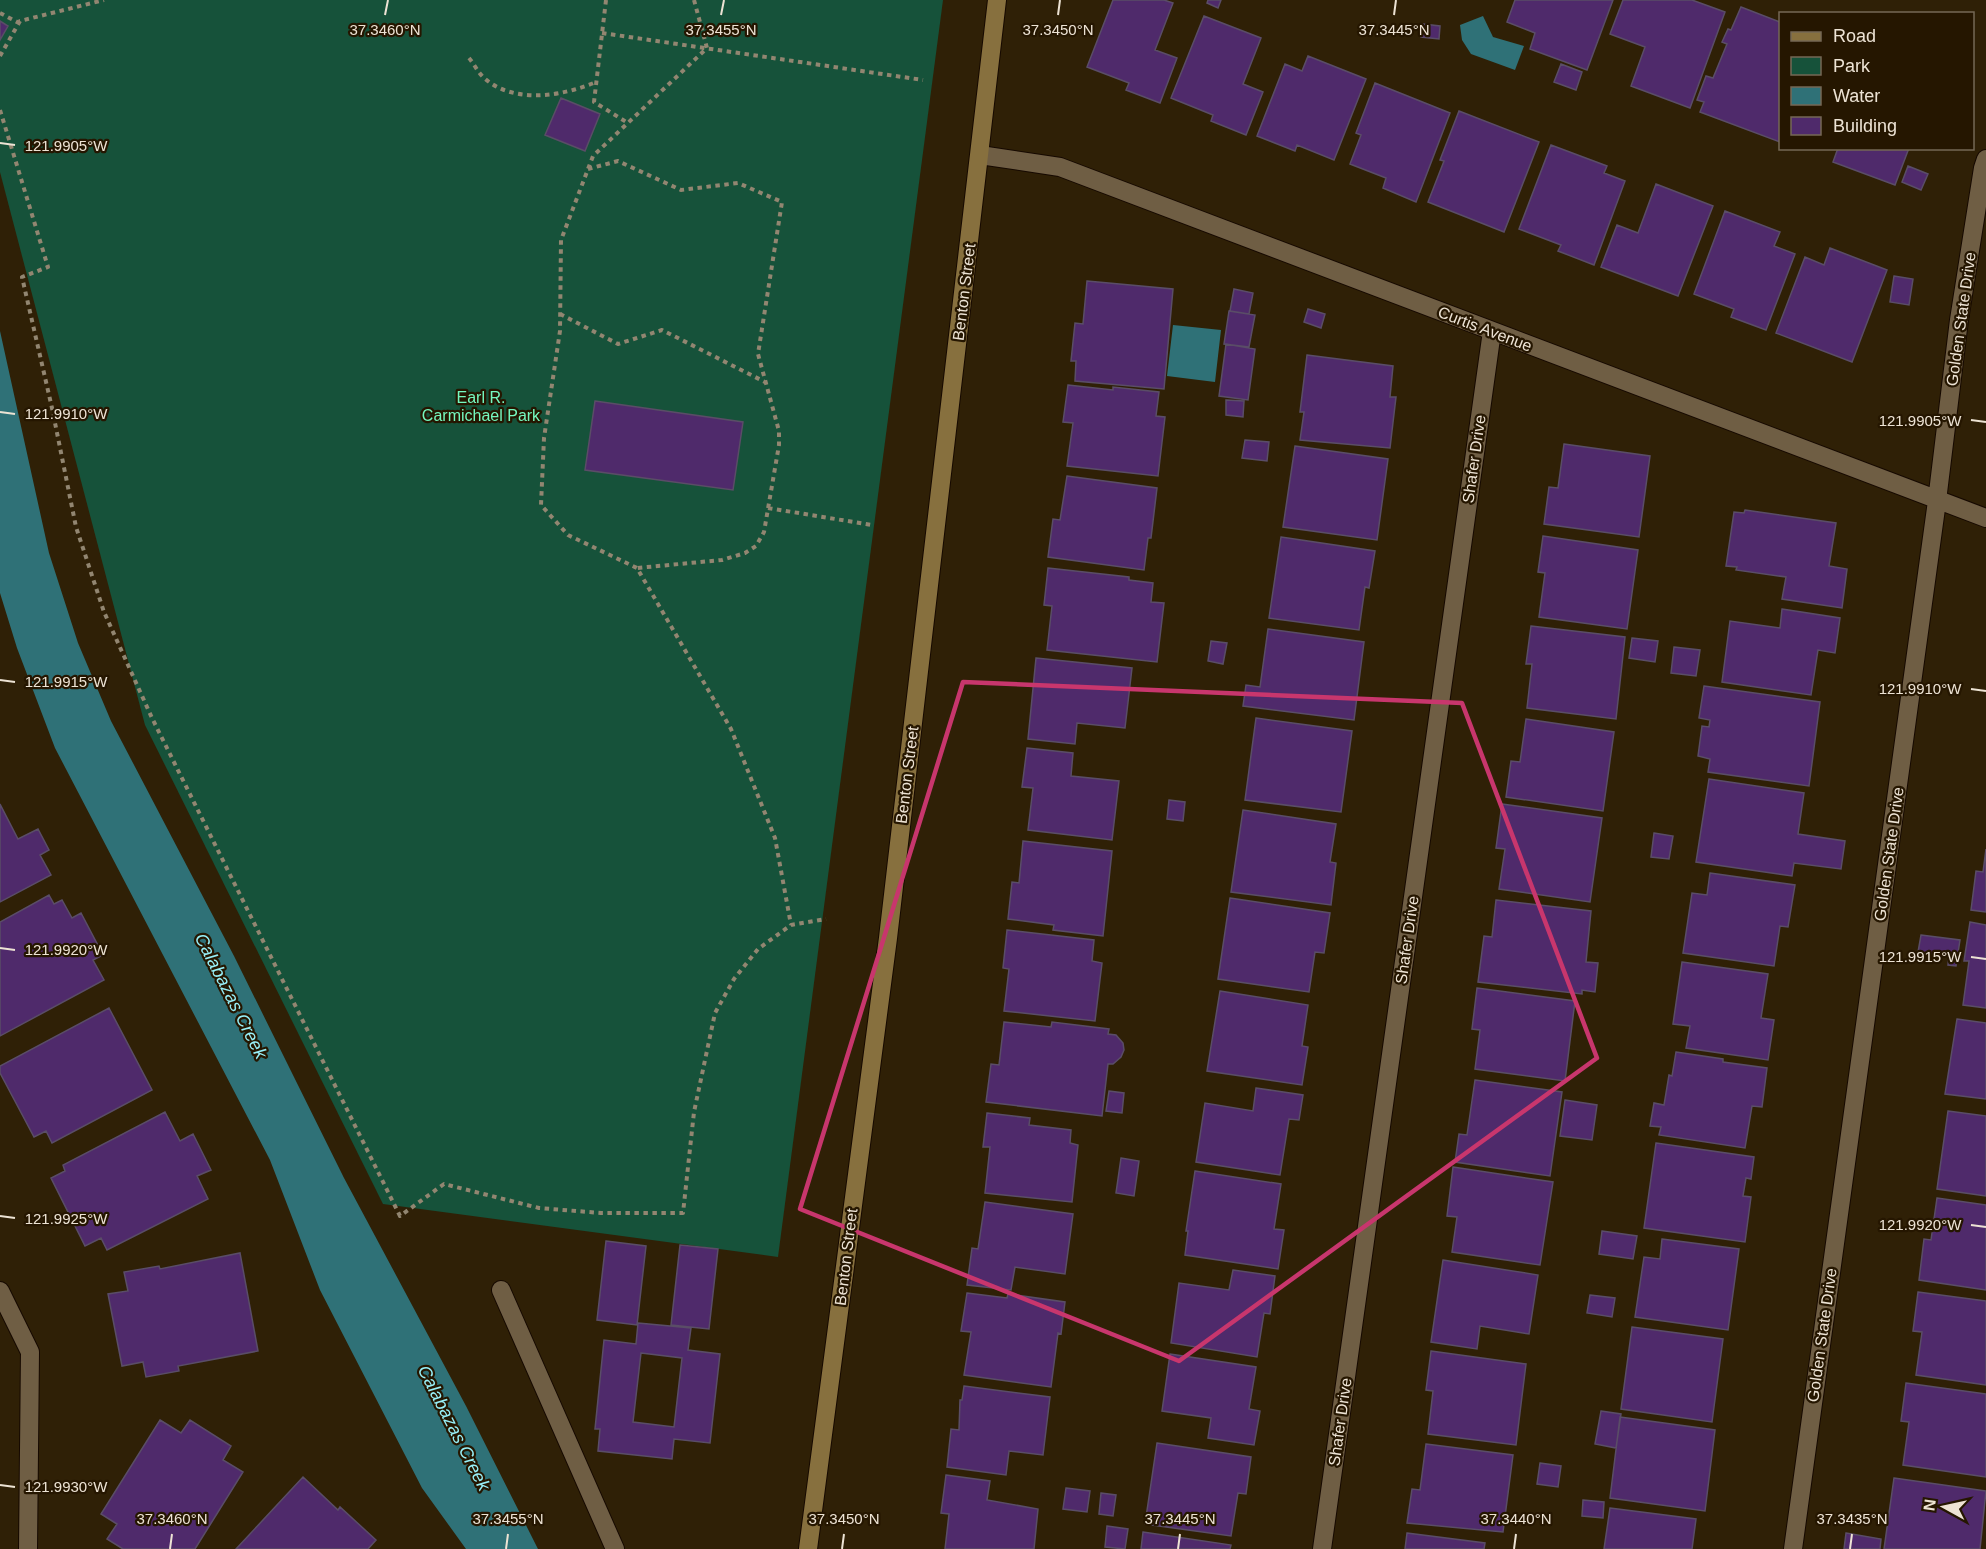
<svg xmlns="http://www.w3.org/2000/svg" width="1986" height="1549" font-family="Arial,sans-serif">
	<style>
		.green { fill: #16523a }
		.water { fill: #2f7177 }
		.building { fill: #4f2a6b; stroke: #5a4d67; stroke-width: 1.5; fill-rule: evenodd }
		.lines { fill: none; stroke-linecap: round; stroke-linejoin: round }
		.lane-casing { stroke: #160900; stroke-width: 20 }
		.street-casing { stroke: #160900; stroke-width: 20 }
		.secondary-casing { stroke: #160900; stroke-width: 20 }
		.path { stroke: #928671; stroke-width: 4; stroke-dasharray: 4.5 4.5; stroke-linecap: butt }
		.lane { stroke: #6f5e44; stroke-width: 18 }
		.street { stroke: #6f5e44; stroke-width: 18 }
		.secondary { stroke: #87703e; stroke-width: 18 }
		.marked { fill: none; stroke: #c8366d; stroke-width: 4.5; stroke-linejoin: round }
		.ticks { fill: none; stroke: #ede3d4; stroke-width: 2 }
		.labels { text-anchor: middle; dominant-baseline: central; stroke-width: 4.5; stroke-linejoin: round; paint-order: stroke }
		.street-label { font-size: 16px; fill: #ede3d4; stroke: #251600 }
		.park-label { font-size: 16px; fill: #75f8bf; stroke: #251600 }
		.water-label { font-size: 18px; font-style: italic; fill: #98f0f8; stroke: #251600 }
		.ticks-label { font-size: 15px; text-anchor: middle; fill: #ede3d4; stroke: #251600; stroke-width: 4.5; stroke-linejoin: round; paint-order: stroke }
	</style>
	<rect width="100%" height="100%" fill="#2f2006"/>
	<path class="green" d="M0 0H943L778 1257 383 1204 145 725 0 172Z"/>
	<path class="water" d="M1483 16 1493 37 1524 46 1515 70 1471 54 1462 40 1460 25Z
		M1173 325 1221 330 1215 382 1167 376Z
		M0 331 49 553 78 643 111 721 234 956 344 1178 466 1406 538 1549H466L422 1488 320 1290 270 1160 55 748 17 648 0 593Z"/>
	<path class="building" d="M1113 0H1164L1173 3 1155 50 1177 58 1160 103 1126 90 1129 83 1087 67Z
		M1208 0H1221L1218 8 1207 3Z
		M1515 0H1613L1587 70 1530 49 1535 33 1507 22Z
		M1623 0H1692L1725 12 1690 108 1631 86 1645 47 1610 34Z
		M1741 7 1780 22V142L1700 112 1704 102 1697 100 1706 76 1713 78 1727 44 1722 42 1728 29 1731 30Z
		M1204 16 1261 38 1243 84 1263 92 1246 135 1211 121 1213 115 1171 98Z
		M0 21 8 26 0 40Z
		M1423 24 1440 26 1439 39 1421 37Z
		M1308 56 1366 79 1334 160 1297 145 1295 151 1257 136 1285 64 1302 71Z
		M1561 64 1582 72 1576 90 1554 82Z
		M1375 83 1450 113 1416 202 1383 188 1386 178 1350 164 1361 135 1356 133Z
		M561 98 600 114 585 151 545 135Z
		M1459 111 1539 142 1504 232 1428 202 1444 161 1440 160Z
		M1551 145 1607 166 1604 173 1625 181 1594 265 1558 251 1561 245 1519 229Z
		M1838 148H1909L1895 185 1833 162Z
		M1908 166 1928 174 1921 190 1902 182Z
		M1656 184 1713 206 1678 296 1601 267 1617 225 1638 233Z
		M1725 211 1780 232 1774 246 1795 254 1766 330 1731 317 1734 309 1694 294Z
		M1830 248 1887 270 1852 362 1776 333 1805 257 1824 265Z
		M1894 276 1913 279 1909 305 1890 302Z
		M1087 281 1173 289 1164 389 1075 381 1076 361H1071L1075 323 1083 324Z
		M1234 289 1253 293 1249 314 1230 311Z
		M1308 309 1325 314 1321 328 1304 322Z
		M1229 311 1255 315 1249 347 1224 344Z
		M1226 344 1255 349 1248 400 1219 396Z
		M1307 355 1393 366 1390 397H1396L1390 448 1300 440 1304 412H1300Z
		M1068 385 1113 390V387L1159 392 1156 416 1165 417 1158 476 1067 466 1073 423 1063 422Z
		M1226 400 1244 401 1243 417 1226 415Z
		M595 401 743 422 733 490 585 470Z
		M1245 440 1269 442 1267 461 1242 458Z
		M1564 444 1650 456 1639 537 1544 524 1549 487 1558 488Z
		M1295 446 1388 459 1377 540 1283 527Z
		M1067 476 1157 488 1151 538H1148L1144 570 1048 557 1053 519 1060 520Z
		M1745 510 1836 523 1829 566 1847 569 1842 608 1782 599 1786 577 1736 570 1737 567 1726 566 1734 512 1744 513Z
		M1543 536 1638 550 1627 629 1539 617 1545 573 1538 572Z
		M1281 537 1375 551 1369 588 1365 587 1359 630 1269 618Z
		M1048 568 1129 577V580L1153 583 1151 602 1164 603 1157 662 1047 650 1052 606 1044 605Z
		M1782 609 1840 618 1835 653 1818 650 1811 695 1722 682 1730 621 1780 628Z
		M1531 626 1625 637 1616 719 1527 708 1532 664H1526Z
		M1268 629 1364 642 1354 720 1243 706 1246 685 1260 687Z
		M1632 638 1658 641 1655 662 1629 658Z
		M1211 641 1227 643 1223 664 1208 661Z
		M1674 647 1700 650 1696 676 1671 673Z
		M1036 658 1132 668 1125 728 1077 723 1075 744 1028 739Z
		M1704 686 1820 702 1809 786 1708 772 1710 759 1698 756 1702 726 1709 727 1710 720 1699 718Z
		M1256 718 1352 731 1341 812 1245 800Z
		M1526 719 1614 732 1603 811 1506 797 1511 761 1520 762Z
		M1027 748 1073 753 1071 776 1119 781 1112 840 1028 830 1033 788 1022 787Z
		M1709 779 1804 793 1798 834 1845 841 1841 869 1794 863 1792 876 1696 862Z
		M1169 800 1185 802 1183 821 1167 819Z
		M0 804 18 839 38 829 49 850 40 855 51 875 0 902Z
		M1502 804 1602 818 1590 902 1499 889 1505 849 1496 848Z
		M1243 810 1336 824 1330 862 1336 863 1331 905 1231 892Z
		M1654 833 1673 836 1669 859 1651 857Z
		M1023 841 1112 851 1103 936 1053 930 1054 925 1008 919 1012 882 1019 883Z
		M1986 849V912L1971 910 1976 871 1983 872Z
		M1710 873 1795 885 1788 927 1780 926 1774 966 1683 953 1692 893 1707 895Z
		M49 895 54 904 62 900 72 918 81 913 103 955 93 960 104 980 0 1036V922Z
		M1230 898 1330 913 1324 953 1315 952 1309 992 1218 979Z
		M1496 900 1591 911 1586 962 1598 963 1595 992 1582 990V994L1478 982 1484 936 1492 937Z
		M1970 922 1986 925V1008L1963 1005 1969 961H1964Z
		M1007 930 1094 940 1092 961 1102 963 1095 1021 1004 1011 1009 969 1003 968Z
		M1921 935 1960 940 1956 966 1948 965 1949 956 1918 952Z
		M1682 962 1768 974 1761 1018 1774 1020 1768 1060 1686 1048 1690 1026 1673 1024Z
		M1477 988 1575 1001 1565 1081 1475 1069 1480 1030 1472 1029Z
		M1220 991 1308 1005 1302 1046 1308 1047 1302 1085 1207 1071Z
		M109 1008 152 1090 52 1143 46 1131 34 1137 0 1073V1066Z
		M1957 1019 1986 1023V1099L1945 1094Z
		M1004 1022 1051 1027 1052 1022 1109 1029 1108 1034 1116 1035 1123 1043 1124 1050 1121 1057 1113 1064H1108L1102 1116 986 1102 991 1064 999 1065Z
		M1676 1052 1723 1059V1062L1767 1068 1762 1107 1752 1106 1745 1148 1659 1135 1661 1127 1650 1126 1654 1103 1664 1105 1669 1075 1672 1076Z
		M1475 1080 1562 1092 1550 1176 1455 1162 1459 1134 1467 1135Z
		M1256 1088 1303 1095 1299 1120 1289 1119 1280 1175 1196 1162 1205 1103 1253 1111Z
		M1109 1091 1124 1093 1122 1113 1106 1111Z
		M1565 1100 1597 1105 1592 1140 1560 1136Z
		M1948 1111 1986 1116V1196L1937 1189Z
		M165 1112 180 1141 193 1134 211 1170 197 1176 208 1199 107 1250 101 1238 85 1246 51 1178 65 1171 63 1165Z
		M987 1113 1030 1118 1029 1125 1071 1130 1070 1143 1078 1145 1072 1202 985 1193 990 1147H983Z
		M1656 1143 1754 1157 1751 1179 1746 1178 1743 1196 1751 1197 1745 1242 1644 1228Z
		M1121 1158 1139 1161 1134 1196 1116 1193Z
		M1453 1167 1553 1182 1540 1265 1452 1252 1457 1217 1447 1216Z
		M1195 1171 1281 1184 1274 1229 1284 1230 1278 1269 1185 1255 1188 1231H1186Z
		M1937 1198 1986 1205V1290L1919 1280 1924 1239 1931 1240Z
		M985 1202 1073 1214 1065 1274 1015 1267 1011 1290 967 1285 972 1248 978 1249Z
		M1602 1231 1637 1236 1633 1259 1599 1254Z
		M1662 1239 1739 1249 1728 1330 1635 1317 1644 1257 1660 1259Z
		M606 1241 646 1246 637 1325 597 1320Z
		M680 1245 718 1249 709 1329 671 1325Z
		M240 1253 258 1351 178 1366 179 1371 146 1377 143 1362 122 1366 108 1294 128 1291 124 1272 159 1266 160 1269Z
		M1443 1260 1538 1275 1529 1334 1480 1326 1477 1349 1431 1342Z
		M1233 1270 1275 1276 1270 1314 1264 1313 1257 1357 1171 1343 1179 1283 1229 1290Z
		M1918 1292 1986 1301V1385L1916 1375 1922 1332 1913 1331Z
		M967 1293 1007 1298 1008 1294 1065 1302 1061 1334 1058 1333 1051 1387 964 1375 971 1332 961 1331Z
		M1590 1295 1615 1298 1612 1317 1587 1313Z
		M638 1323 691 1328 688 1350 720 1354 710 1443 674 1439 672 1459 598 1451 600 1429H595L604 1340 636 1344ZM641 1353 682 1358 674 1427 633 1422Z
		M1632 1327 1723 1339 1712 1422 1621 1409Z
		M1431 1351 1526 1364 1516 1445 1428 1434 1433 1391 1426 1390Z
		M1170 1354 1256 1367 1249 1409 1260 1411 1254 1445 1208 1438 1211 1418 1162 1411Z
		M1906 1383 1986 1394V1477L1903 1465 1909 1422 1901 1421Z
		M964 1386 1050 1397 1043 1455 1009 1451 1006 1475 947 1467 951 1429 959 1430 960 1400H962Z
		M1601 1411 1621 1414 1616 1448 1595 1444Z
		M1620 1417 1715 1430 1705 1511 1610 1498Z
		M160 1420 181 1433 190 1420 231 1446 223 1460 243 1472 195 1549H123L107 1539 117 1524 101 1514Z
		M1157 1443 1251 1457 1246 1494 1238 1493 1231 1536 1145 1524Z
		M1426 1444 1513 1455 1503 1532 1407 1523 1412 1489 1420 1490Z
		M1540 1463 1561 1466 1558 1487 1537 1484Z
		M946 1475 990 1481 987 1500 1038 1509 1034 1549H945L949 1514 941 1513Z
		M303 1477 338 1510 340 1507 376 1540 368 1549H236Z
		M1894 1478 1986 1491 1980 1549H1884Z
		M1066 1488 1090 1491 1087 1512 1063 1509Z
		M1101 1493 1116 1495 1113 1516 1099 1514Z
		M1583 1500 1604 1502 1603 1518 1582 1516Z
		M1610 1508 1696 1519 1692 1549H1604Z
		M1107 1526 1128 1529 1125 1549 1105 1547Z
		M1143 1532 1231 1545 1230 1549H1141Z
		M1407 1533 1485 1543 1484 1549H1405Z
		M1846 1533 1881 1539 1880 1549H1844Z"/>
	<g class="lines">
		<defs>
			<path id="lane" d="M501 1290 615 1549"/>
			<path id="street" d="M980 155 1060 167 1986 518
				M0 1291 30 1352 28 1549
				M1322 1549 1492 331
				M1793 1549 1937 501 1959 320 1983 168 1986 159"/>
			<path id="secondary" d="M808 1549 888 938 997 0"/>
		</defs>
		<use href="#lane" class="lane-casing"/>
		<use href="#street" class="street-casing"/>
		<use href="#secondary" class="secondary-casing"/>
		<path class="path" d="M606 0 594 102 628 123
			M694 0 707 48 593 156 561 240 560 331 544 438 541 505 568 535 637 568 731 729 775 838 791 925
			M0 13 19 23
			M602 33 923 80
			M0 56 20 21 104 0
			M469 58C474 64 478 72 483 77 513 105 563 96 596 82
			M0 110 48 267 22 277 52 408 76 527 104 612 152 718 400 1216 444 1184 539 1208 601 1213H683L694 1112 715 1013 734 979 758 949 791 925 826 919
			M588 169 618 161 681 190 738 183 782 202 758 354 779 431V445L764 532 756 546 745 553 722 560 637 568
			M560 314 618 344 662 330 765 382
			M768 508 872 525"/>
		<use href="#lane" class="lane"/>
		<use href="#street" class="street"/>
		<use href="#secondary" class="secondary"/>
	</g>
	<path class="marked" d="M963 682 1462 703 1597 1058 1179 1361 800 1209Z"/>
	<path class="ticks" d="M385 15 388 0M721 15 724 0M1058 15 1060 0M1394 15 1396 0M0 143 15 145M0 412 15 414M1971 420 1986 422M0 680 15 682M1971 689 1986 691M0 948 15 950M1971 957 1986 959M0 1216 15 1218M1971 1225 1986 1227M0 1485 15 1487M170 1549 172 1534M506 1549 508 1534M842 1549 844 1534M1178 1549 1180 1534M1514 1549 1516 1534M1850 1549 1852 1534"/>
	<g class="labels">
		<g class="street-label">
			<text transform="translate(964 292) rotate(-83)">Benton Street</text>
			<text transform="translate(1961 319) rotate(-82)">Golden State Drive</text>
			<text transform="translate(1485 329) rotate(21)">Curtis Avenue</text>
			<text transform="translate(1474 459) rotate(-82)">Shafer Drive</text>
			<text transform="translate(907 775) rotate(-83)">Benton Street</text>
			<text transform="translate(1889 854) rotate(-82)">Golden State Drive</text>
			<text transform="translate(1407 940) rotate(-82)">Shafer Drive</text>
			<text transform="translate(846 1257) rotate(-83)">Benton Street</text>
			<text transform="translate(1822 1335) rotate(-82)">Golden State Drive</text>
			<text transform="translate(1340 1422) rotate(-82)">Shafer Drive</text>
		</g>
		<g class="park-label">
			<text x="481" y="397">Earl R.<tspan x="481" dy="18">Carmichael Park</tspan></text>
		</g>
		<g class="water-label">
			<text transform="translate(231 996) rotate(63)">Calabazas Creek</text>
			<text transform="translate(454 1428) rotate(63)">Calabazas Creek</text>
		</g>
	</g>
	<g class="ticks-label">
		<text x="385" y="35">37.3460°N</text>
		<text x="721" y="35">37.3455°N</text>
		<text x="1058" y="35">37.3450°N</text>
		<text x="1394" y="35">37.3445°N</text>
		<text x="66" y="151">121.9905°W</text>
		<text x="66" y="419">121.9910°W</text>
		<text x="1920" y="426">121.9905°W</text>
		<text x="66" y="687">121.9915°W</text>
		<text x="1920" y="694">121.9910°W</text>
		<text x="66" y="955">121.9920°W</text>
		<text x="1920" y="962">121.9915°W</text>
		<text x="66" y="1224">121.9925°W</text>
		<text x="1920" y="1230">121.9920°W</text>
		<text x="66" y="1492">121.9930°W</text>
		<text x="172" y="1524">37.3460°N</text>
		<text x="508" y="1524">37.3455°N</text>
		<text x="844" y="1524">37.3450°N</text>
		<text x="1180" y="1524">37.3445°N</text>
		<text x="1516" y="1524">37.3440°N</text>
		<text x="1852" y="1524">37.3435°N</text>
	</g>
	<rect x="1779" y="12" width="195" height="138" fill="#251600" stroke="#756855" stroke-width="1.5"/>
	<rect x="1791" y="32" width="30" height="9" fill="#87703e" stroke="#756855" stroke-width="1.5"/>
	<text x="1833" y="42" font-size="18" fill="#ede3d4">Road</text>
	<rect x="1791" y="57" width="30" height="18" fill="#16523a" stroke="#756855" stroke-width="1.5"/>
	<text x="1833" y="72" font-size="18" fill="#ede3d4">Park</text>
	<rect x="1791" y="87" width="30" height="18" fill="#2f7177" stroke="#756855" stroke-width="1.5"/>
	<text x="1833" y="102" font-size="18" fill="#ede3d4">Water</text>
	<rect x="1791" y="117" width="30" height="18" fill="#4f2a6b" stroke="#756855" stroke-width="1.5"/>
	<text x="1833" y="132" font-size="18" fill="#ede3d4">Building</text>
	<g transform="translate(1944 1507) rotate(278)" stroke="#251600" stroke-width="4.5" paint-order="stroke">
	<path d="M0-4.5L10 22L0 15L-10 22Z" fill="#ede3d4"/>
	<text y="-9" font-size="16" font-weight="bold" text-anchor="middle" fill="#ede3d4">N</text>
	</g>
</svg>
